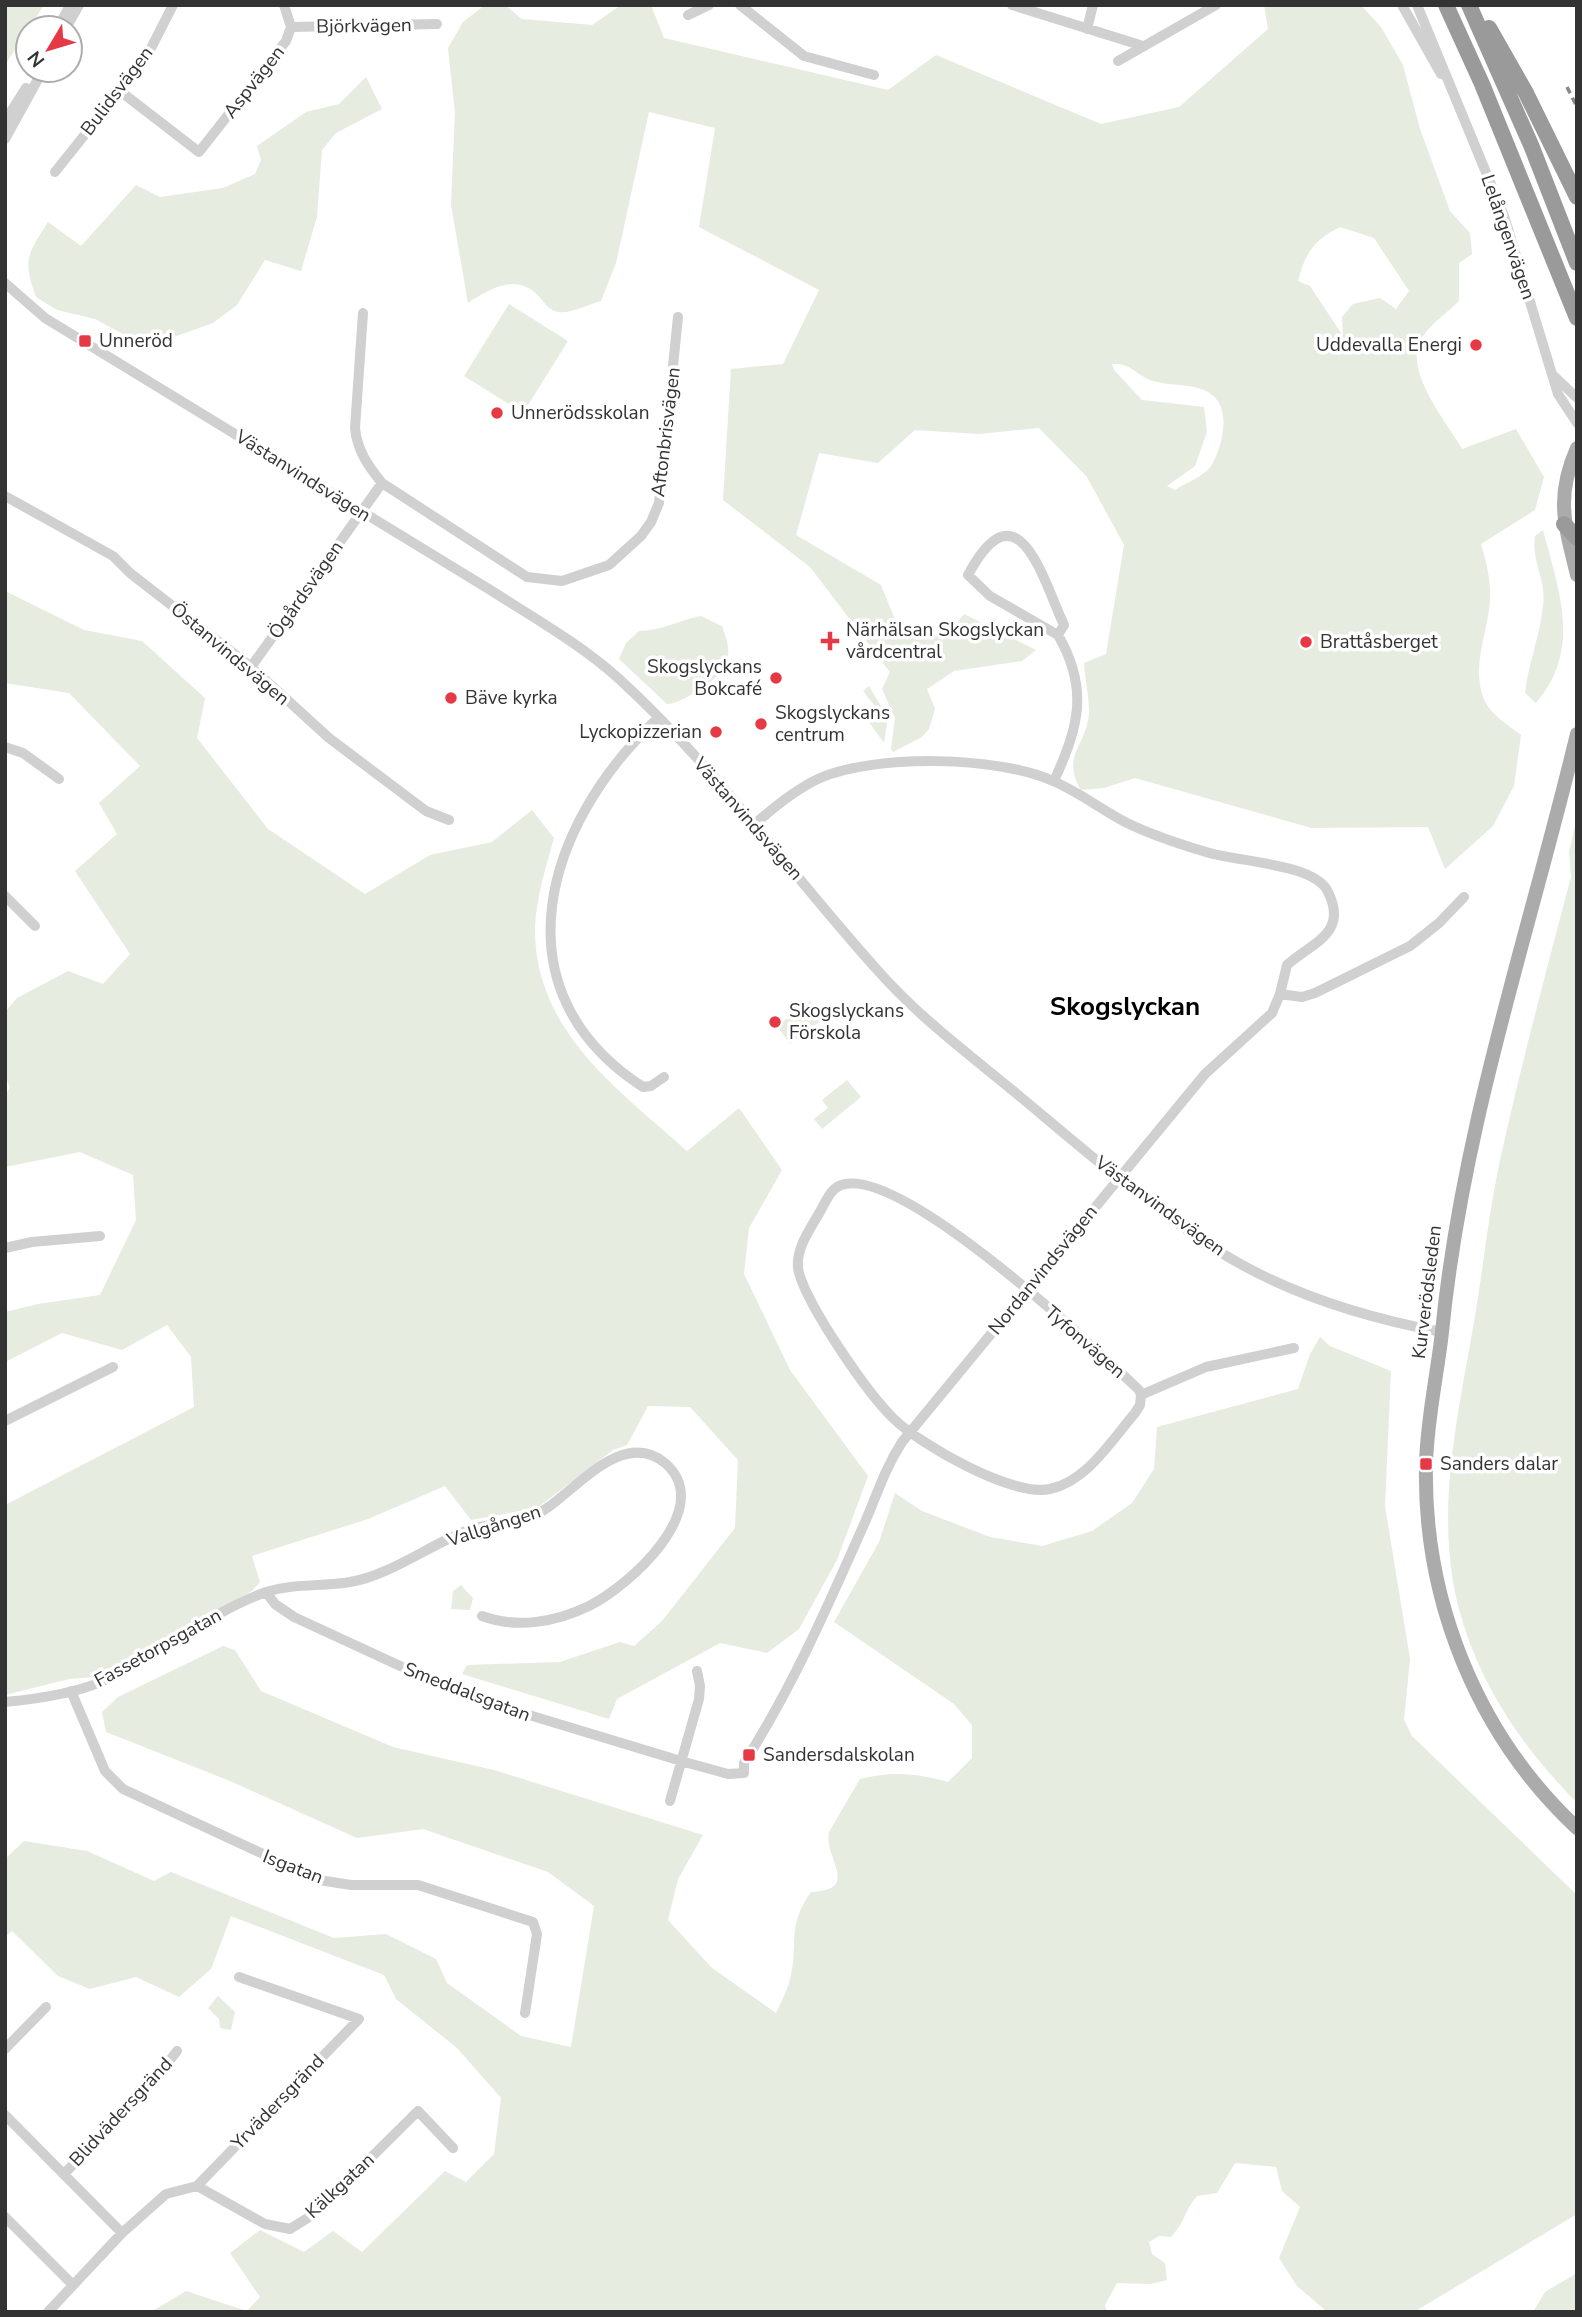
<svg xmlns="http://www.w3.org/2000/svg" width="1582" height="2317" font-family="'Nunito Sans',sans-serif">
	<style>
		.green { fill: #e6ecdf; fill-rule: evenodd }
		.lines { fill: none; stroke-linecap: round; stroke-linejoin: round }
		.minor { stroke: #d0d0d0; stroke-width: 10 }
		.major { stroke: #ababab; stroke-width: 14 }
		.highway { stroke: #9a9a9a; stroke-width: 16 }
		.rail { stroke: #888; stroke-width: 3.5; stroke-dasharray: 7 5; stroke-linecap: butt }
		.poi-dot { fill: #e63946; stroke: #fff; stroke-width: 2.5 }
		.labels { text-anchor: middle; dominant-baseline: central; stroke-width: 7; stroke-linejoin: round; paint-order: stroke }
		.street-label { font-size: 19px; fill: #333; stroke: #fff }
		.poi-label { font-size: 19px; fill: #333; stroke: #fff; text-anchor: start }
		.district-label { font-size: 26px; font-weight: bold; fill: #000; stroke: #fff }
	</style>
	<rect width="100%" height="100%" fill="#fff"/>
	<path class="green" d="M5 5H44L5 65Z
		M485 5H505L522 19 592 25 621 5H651L664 38 888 90 936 55 1101 124 1179 107 1268 29 1264 5H1361L1381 27 1403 65 1420 129 1450 211 1470 233 1472 254 1459 263V301C1448 312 1432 323 1423 336 1400 367 1446 421 1462 449L1516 429 1544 477 1535 510 1481 544C1487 563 1491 582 1490 602 1487 634 1472 665 1483 697 1489 714 1508 725 1521 735L1514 786 1493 826 1445 869 1428 827 1312 828 1135 778 1104 788 1081 790C1060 756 1088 744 1089 712 1089 696 1085 679 1084 663L1106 654 1124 545 1087 477 1039 428 979 434 915 430 878 463 819 453 796 535 881 585 896 622 945 638 964 614 1036 650 1022 661 954 671 927 689 935 709 929 729 922 737 893 752 891 749 895 718 882 689 890 672 810 567 723 500 731 369 783 364 819 290 699 227 715 128 649 112 616 263 601 301C589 304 570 314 558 312 545 309 543 298 533 291 511 275 487 291 468 303L451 205 455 112 448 48 463 22ZM1340 227 1374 238 1409 291 1396 309 1380 298 1353 304 1342 317 1343 336 1310 286 1298 281C1305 253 1314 240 1340 227ZM1112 364C1131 363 1134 373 1150 380 1169 387 1189 382 1208 392 1233 406 1223 446 1211 466 1205 476 1185 483 1175 490L1167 486 1195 466 1207 432 1204 407 1142 400 1114 370Z
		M366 77 382 109 336 133 322 150 317 217 301 271 265 260 237 305 213 323 154 344 138 342 95 319 57 310 36 297C22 259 28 254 48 222L81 246 136 185 160 197 223 188 255 174 261 160 257 146 306 112 339 104Z
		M509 304 568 341 523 413 464 376Z
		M1543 530C1559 591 1582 649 1536 703L1525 693C1528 664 1540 636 1543 606 1547 581 1531 562 1535 536Z
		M5 591 84 630 142 641 205 698 197 738 268 829 365 894 430 855 492 842 532 810 554 838C546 867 536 898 535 928 534 1031 619 1090 687 1151L739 1108 782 1170 749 1228 744 1274 790 1370 868 1476 837 1560 799 1629 767 1653 720 1643 617 1699 609 1719 462 1674 467 1665 560 1662 620 1642 634 1646 662 1621 735 1528 738 1460 690 1407 648 1406 627 1445 613 1450 537 1508 471 1520 445 1486 368 1519 252 1556 260 1582 252 1591 94 1677 69 1679 5 1695V1505L194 1407 191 1357 167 1325 122 1350 62 1333 5 1362V1312L38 1304 100 1295 136 1220 133 1175 80 1152 5 1167V1095L10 1088 5 1074V1012L17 998 68 971 103 984 130 954 75 871 117 834 99 803 140 766 69 693 5 683Z
		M701 616 722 626C727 640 731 650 726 664 722 677 680 705 667 704L619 659 626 643 639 631C662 631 679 620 701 616Z
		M869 686 888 718 884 743 866 718 874 705 863 691Z
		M1577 817V1803C1527 1752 1486 1695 1464 1626 1431 1526 1457 1422 1474 1322 1483 1270 1488 1217 1499 1165 1520 1068 1546 972 1571 877L1569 852Z
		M810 1001 823 1019 790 1044 777 1026Z
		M847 1080 861 1097 822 1129 814 1119 828 1108 822 1100Z
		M1320 1337 1330 1346 1391 1371 1385 1506 1410 1659 1404 1720 1412 1736 1577 1895V2214L1414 2312 1326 2311 1297 2286 1279 2258 1300 2207 1282 2191 1276 2167 1235 2163 1217 2193 1197 2196C1184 2211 1186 2221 1171 2237L1159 2236 1149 2242 1152 2254 1165 2263 1167 2280 1151 2284 1117 2283 1105 2305 1107 2312H151L186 2291 247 2311 260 2297 230 2253 260 2230 304 2252 333 2231 362 2252 445 2171 466 2182 494 2154 501 2098 457 2048 396 1999 384 1975 231 1916 211 1969 179 1997 136 1977 90 1989 58 1976 12 1931 5 1937V1859L24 1841 87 1851 154 1881 171 1872 334 1938 386 1934 436 1959 447 1983 521 2036 571 2047 594 1906 548 1872 423 1829 357 1838 230 1781 106 1732 102 1712 118 1697 223 1646 235 1650 261 1691 393 1747 494 1770 703 1835 678 1879 668 1920 712 1968 776 2013C780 2004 786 1993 789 1983 800 1947 785 1928 811 1892 862 1890 823 1857 829 1832L860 1779C892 1771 916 1773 948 1782L972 1758V1725L954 1704 834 1622 879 1542 895 1493 922 1511 990 1537 1042 1546 1092 1531 1132 1503 1154 1469 1157 1427 1298 1389 1310 1354Z
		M461 1585 473 1598 470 1610 451 1609 453 1591Z
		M218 1996 235 2012 231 2030 220 2028 219 2019 208 2008Z
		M1577 2273V2312H1533L1545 2292Z"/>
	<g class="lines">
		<path class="minor" d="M740 5 804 56 874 75
			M1012 5 1140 45
			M1402 5 1441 74
			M1417 5 1504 216 1558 394 1577 423
			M688 15 709 5
			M291 27 437 24
			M58 28 70 5
			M66 28 79 5
			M1087 29 1093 5
			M1118 61 1216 5
			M120 91 199 152 286 41 291 27 284 5
			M5 121 26 88
			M5 139 43 70
			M55 172 146 58 173 5
			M5 283 45 318 492 591C534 618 580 644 618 678 716 767 792 876 880 973 923 1021 974 1058 1023 1099 1084 1150 1145 1203 1212 1247 1281 1292 1361 1317 1442 1332
			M363 313 355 428C357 450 368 466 382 483L527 577 562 581 609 565 641 536 651 522 659 503 678 317
			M1554 376 1577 398
			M5 496 113 556 130 573 251 667 329 738 426 811 449 820
			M251 667 382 483
			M657 719C546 823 493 990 643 1087L651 1086 664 1077
			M5 747 23 753 59 779
			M1054 781C1079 726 1089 689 1058 635L1064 625C1043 580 1018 481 968 575L990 596 1058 635
			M755 824C774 807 796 789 820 778 876 754 997 756 1053 781 1079 792 1102 810 1127 823 1152 835 1179 844 1206 852 1236 862 1315 863 1328 892 1349 934 1311 943 1287 965L1280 994
			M5 896 35 926
			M5 1248 32 1242 100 1236
			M1141 1395 1139 1390C1092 1345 908 1172 845 1184 832 1186 827 1199 821 1210 811 1228 793 1251 799 1273 809 1308 867 1393 894 1419 921 1445 1012 1497 1050 1489 1087 1481 1111 1441 1135 1413L1140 1405 1141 1395 1206 1367 1294 1348
			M5 1421 113 1367
			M266 1592 275 1604 294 1617 463 1695 681 1761 728 1774 744 1773V1763C791 1690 827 1608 862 1529 876 1498 883 1472 902 1442L1205 1074 1272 1013 1280 994 1302 997 1315 993 1410 946 1439 923 1464 897
			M71 1691 105 1771 123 1789 319 1880 351 1885H418L533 1922 537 1934 525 2013
			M5 1702C37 1699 74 1694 103 1681 159 1655 208 1613 266 1592 294 1583 322 1587 350 1582 388 1576 430 1545 466 1531 492 1521 524 1525 547 1508 578 1487 624 1429 665 1463 717 1508 628 1587 589 1606 556 1622 517 1629 482 1616
			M670 1801 699 1699 700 1686 697 1671
			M5 2049 46 2007
			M5 2115 122 2233
			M65 2173 156 2078 177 2051
			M197 2186 359 2019 239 1977
			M5 2217 73 2285
			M48 2312 122 2233 166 2194 197 2186 265 2224 290 2229 314 2214 418 2111 453 2148"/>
		<path class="major" d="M1577 448C1555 498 1565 525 1577 575
			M1577 734C1529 934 1462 1127 1442 1332 1437 1376 1427 1420 1426 1464 1423 1600 1477 1735 1577 1828"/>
		<path class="highway" d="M1446 5 1482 84 1577 318
			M1469 5 1531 145 1577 263
			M1489 28 1526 93 1577 197
			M1564 524 1577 538"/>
		<path class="rail" d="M1567 87 1577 107"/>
	</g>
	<g class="poi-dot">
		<rect x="78" y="334" width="14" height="14" rx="3.5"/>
		<circle cx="1476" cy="345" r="7"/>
		<circle cx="497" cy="413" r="7"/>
		<path d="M826.5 630.5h7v7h7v7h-7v7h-7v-7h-7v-7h7z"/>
		<circle cx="1306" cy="642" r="7"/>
		<circle cx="776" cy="678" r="7"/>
		<circle cx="451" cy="698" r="7"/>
		<circle cx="761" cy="724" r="7"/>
		<circle cx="716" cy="732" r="7"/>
		<circle cx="775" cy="1022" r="7"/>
		<rect x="1419" y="1457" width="14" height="14" rx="3.5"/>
		<rect x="742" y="1748" width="14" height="14" rx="3.5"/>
	</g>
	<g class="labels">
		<g class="street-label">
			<text transform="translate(364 26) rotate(-1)">Björkvägen</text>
			<text transform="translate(254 82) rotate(-52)">Aspvägen</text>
			<text transform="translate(117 91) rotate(-53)">Bulidsvägen</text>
			<text transform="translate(1508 237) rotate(71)">Lelångenvägen</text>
			<text transform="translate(666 432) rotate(-83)">Aftonbrisvägen</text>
			<text transform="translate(303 476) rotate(32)">Västanvindsvägen</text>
			<text transform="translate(306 590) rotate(-55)">Ögårdsvägen</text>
			<text transform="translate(230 654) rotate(40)">Östanvindsvägen</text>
			<text transform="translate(748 819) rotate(49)">Västanvindsvägen</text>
			<text transform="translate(1160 1206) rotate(36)">Västanvindsvägen</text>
			<text transform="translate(1043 1270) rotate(-51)">Nordanvindsvägen</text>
			<text transform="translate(1427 1292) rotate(-83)">Kurverödsleden</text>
			<text transform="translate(1085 1342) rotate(41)">Tyfonvägen</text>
			<text transform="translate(494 1526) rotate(-18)">Vallgången</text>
			<text transform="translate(158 1648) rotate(-29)">Fassetorpsgatan</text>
			<text transform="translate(467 1692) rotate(21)">Smeddalsgatan</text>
			<text transform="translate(293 1867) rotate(21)">Isgatan</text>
			<text transform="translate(278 2102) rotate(-46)">Yrvädersgränd</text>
			<text transform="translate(121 2112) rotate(-47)">Blidvädersgränd</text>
			<text transform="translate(340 2186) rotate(-43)">Kälkgatan</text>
		</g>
		<g class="poi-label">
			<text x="99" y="341">Unneröd</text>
			<text x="1462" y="345" text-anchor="end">Uddevalla Energi</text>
			<text x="511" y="413">Unnerödsskolan</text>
			<text x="846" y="630">Närhälsan Skogslyckan<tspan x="846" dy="22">vårdcentral</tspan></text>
			<text x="1320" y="642">Brattåsberget</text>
			<text x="762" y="667" text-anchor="end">Skogslyckans<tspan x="762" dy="22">Bokcafé</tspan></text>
			<text x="465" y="698">Bäve kyrka</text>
			<text x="775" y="713">Skogslyckans<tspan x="775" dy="22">centrum</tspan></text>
			<text x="702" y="732" text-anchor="end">Lyckopizzerian</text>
			<text x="789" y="1011">Skogslyckans<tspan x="789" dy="22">Förskola</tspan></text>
			<text x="1440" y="1464">Sanders dalar</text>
			<text x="763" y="1755">Sandersdalskolan</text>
		</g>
		<g class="district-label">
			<text x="1125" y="1006">Skogslyckan</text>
		</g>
	</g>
	<rect width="1582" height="2317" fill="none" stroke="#333333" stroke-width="14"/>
	<g transform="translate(49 49) rotate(232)"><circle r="33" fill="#ffffff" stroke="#adadad" stroke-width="2"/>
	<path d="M0-5L12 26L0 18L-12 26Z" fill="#e63946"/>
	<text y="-10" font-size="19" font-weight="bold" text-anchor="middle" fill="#333333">N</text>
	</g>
</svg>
